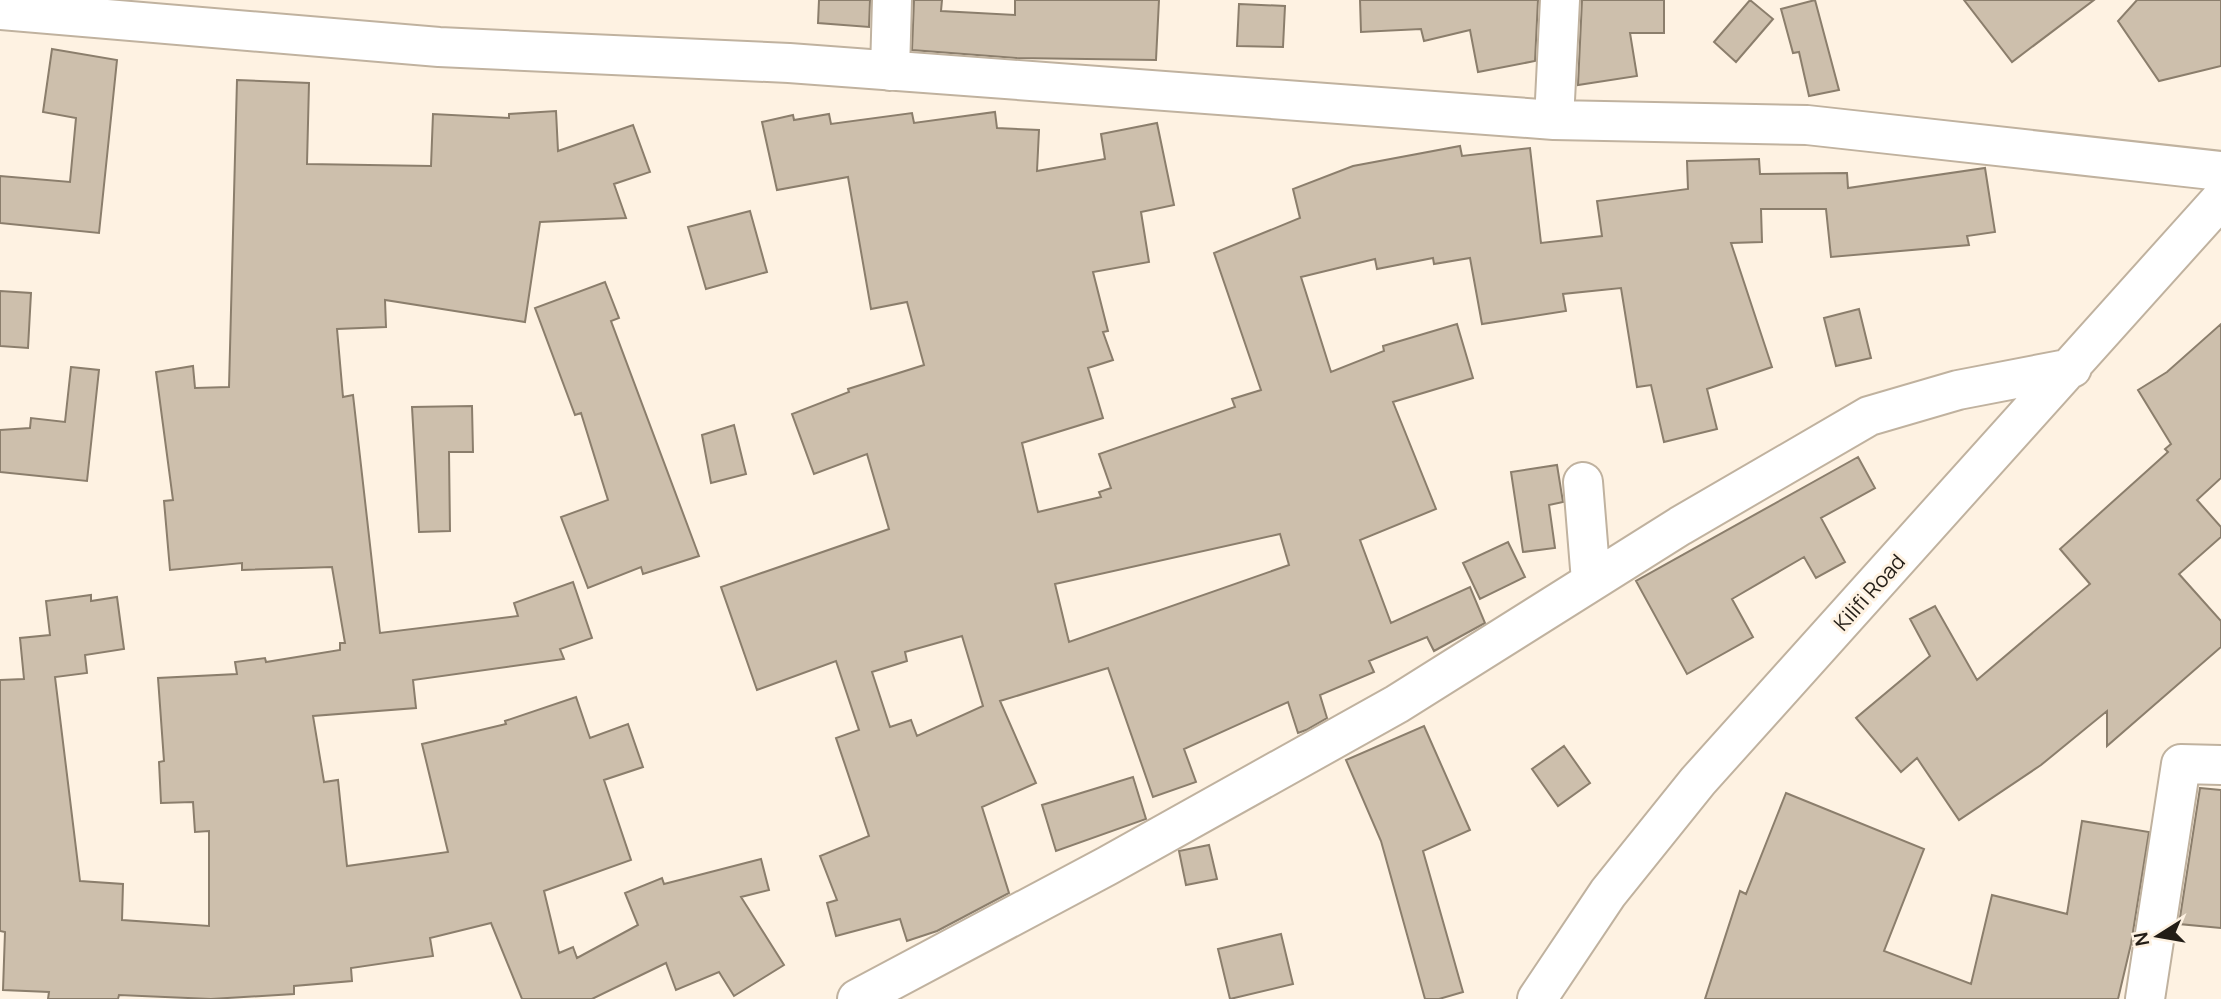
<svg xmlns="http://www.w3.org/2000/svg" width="2221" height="999" font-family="Manrope,sans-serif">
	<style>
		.building { fill: #cdbfac; stroke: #8b7e6c; stroke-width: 2; fill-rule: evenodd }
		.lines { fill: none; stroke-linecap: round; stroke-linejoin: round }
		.minor-casing { stroke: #c0b29f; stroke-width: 42 }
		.minor { stroke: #fff; stroke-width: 38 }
		.labels { text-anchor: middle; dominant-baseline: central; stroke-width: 6; stroke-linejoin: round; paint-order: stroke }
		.street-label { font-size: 21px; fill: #231d16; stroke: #fef2e2 }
	</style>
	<rect width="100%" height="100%" fill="#fef2e2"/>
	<path class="building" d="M819 0H870L869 27 818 23Z
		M914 0H942L941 11 1015 15V0H1159L1156 60 1016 58 912 50Z
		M1360 0H1538L1535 61 1478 72 1470 30 1424 41 1421 29 1361 32Z
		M1582 0H1664V33H1630L1637 76 1578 85Z
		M1750 0 1773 19 1736 62 1714 42Z
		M1815 0 1839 90 1809 96 1799 52 1793 53 1781 9Z
		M1964 0H2094L2012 62Z
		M2137 0H2221V66L2159 81 2118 21Z
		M1239 4 1285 6 1283 47 1237 46Z
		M52 49 117 60 99 233 0 223V176L70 182 76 118 43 112Z
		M237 80 309 83 307 164 431 166 433 114 509 118V114L556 111 558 151 633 125 650 172 614 184 626 218 540 222 525 322 385 300 386 327 337 329 343 397 353 395 380 633 518 616 514 603 573 582 592 638 560 649 564 659 413 680 416 708 313 716 324 782 338 780 347 866 448 852 422 744 506 724 505 721 576 697 590 738 628 724 643 767 604 780 631 860 544 891 559 953 573 947 577 958 638 925 625 893 662 878 664 884 761 859 769 890 741 897 784 965 734 996 719 972 676 990 666 963 592 999H522L491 923 430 938 433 956 351 968 352 981 294 986V994L211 999 119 995 118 999H48L49 992 3 990 5 932 0 931V680L24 679 20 638 50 635 46 601 91 595V601L117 597 124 649 85 655 87 673 55 677 80 881 123 884 122 920 209 926V831L195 832 193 802 161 803 159 762 164 761 158 678 237 674 235 662 265 658 266 662 340 650V643H345L332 567 242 570V563L170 570 164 501 173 500 156 372 193 366 195 388 229 387Z
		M995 112 997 128 1039 130 1037 171 1105 159 1101 134 1157 123 1174 205 1141 212 1149 262 1093 272 1108 331 1103 332 1113 360 1088 368 1103 418 1022 443 1038 512 1101 497 1099 492 1111 488 1099 454 1235 407 1232 399 1261 390 1214 253 1300 218 1293 189 1353 166 1460 146 1462 156 1530 148 1541 243 1602 236 1597 201 1688 189 1687 161 1759 159 1760 174 1847 173 1848 188 1985 168 1995 232 1967 236 1969 245 1831 257 1826 209H1761L1762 242 1731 243 1772 367 1707 389 1717 429 1664 442 1651 385 1637 387 1621 288 1563 294 1566 311 1482 324 1470 258 1434 264 1433 258 1377 269 1375 259 1301 277 1331 372 1384 351 1383 346 1457 324 1473 378 1393 402 1436 509 1360 540 1391 623 1470 587 1485 623 1434 651 1427 637 1369 661 1374 672 1320 695 1327 718 1306 730 1298 733 1288 702 1184 749 1196 782 1153 797 1108 668 1000 701 1036 783 982 807 1009 893 937 931 907 941 900 919 836 936 827 903 837 900 820 856 869 836 836 738 859 730 836 661 757 690 721 587 889 529 867 454 814 474 792 414 849 392 848 389 924 365 907 302 871 309 848 177 777 190 762 122 793 115 794 120 829 114 831 124 912 113 914 123ZM1280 534 1289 565 1069 642 1055 584ZM962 636 983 706 917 736 911 720 890 727 872 672 907 661 905 652Z
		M750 211 767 272 706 289 688 227Z
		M605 282 619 318 611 321 699 556 643 574 641 567 588 588 561 517 608 500 581 413 575 415 535 308Z
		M0 291 31 293 28 348 0 346Z
		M1859 309 1871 358 1836 366 1824 318Z
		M2221 324V478L2197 500 2221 527V537L2179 574 2221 621V647L2107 746V711L2041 765 1959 820 1917 758 1901 772 1856 718 1930 656 1910 619 1935 606 1977 680 2090 584 2060 549 2138 479 2168 452 2165 449 2171 444 2138 390 2167 372Z
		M71 367 99 370 87 481 0 472V430L30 428 31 418 65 422Z
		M472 406 473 452H449L450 531 419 532 412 407Z
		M734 425 746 474 711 483 702 435Z
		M1858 457 1875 488 1821 518 1845 562 1816 578 1804 557 1732 599 1753 637 1687 674 1636 581Z
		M1557 465 1563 502 1549 505 1555 548 1523 552 1511 472Z
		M1508 542 1525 577 1480 599 1463 563Z
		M1424 726 1470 830 1423 851 1463 992 1439 999H1425L1381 841 1346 760Z
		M1564 746 1590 783 1558 806 1532 769Z
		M1133 777 1146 819 1056 851 1042 805Z
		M2200 788 2221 790V928L2179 924Z
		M1786 793 1924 849 1884 951 1971 984 1992 895 2067 914 2082 821 2149 832 2131 944 2118 999H1705L1740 891 1746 894Z
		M1209 845 1217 879 1186 885 1179 851Z
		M1281 934 1293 984 1230 999 1218 949Z"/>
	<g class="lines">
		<defs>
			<path id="minor" d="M0 10 439 47 789 63 1554 120 1807 125 2221 171
				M890 71 892 0
				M1554 120 1560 0
				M1583 482 1591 581
				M857 999 1107 866 1397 704 1680 526 1869 416 1958 390 2072 368
				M1537 999 1608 893 1698 781 2221 199
				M2145 999 2181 764 2221 765"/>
		</defs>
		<use href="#minor" class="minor-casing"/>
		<use href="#minor" class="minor"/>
	</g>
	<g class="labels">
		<g class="street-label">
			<text transform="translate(1869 592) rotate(-48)">Kilifi Road</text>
		</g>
	</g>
	<g transform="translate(2158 936) rotate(259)" stroke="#fef2e2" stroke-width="5" paint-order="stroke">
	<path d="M0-5L12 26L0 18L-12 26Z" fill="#231d16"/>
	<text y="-10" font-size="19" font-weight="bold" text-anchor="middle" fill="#231d16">N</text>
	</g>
</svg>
